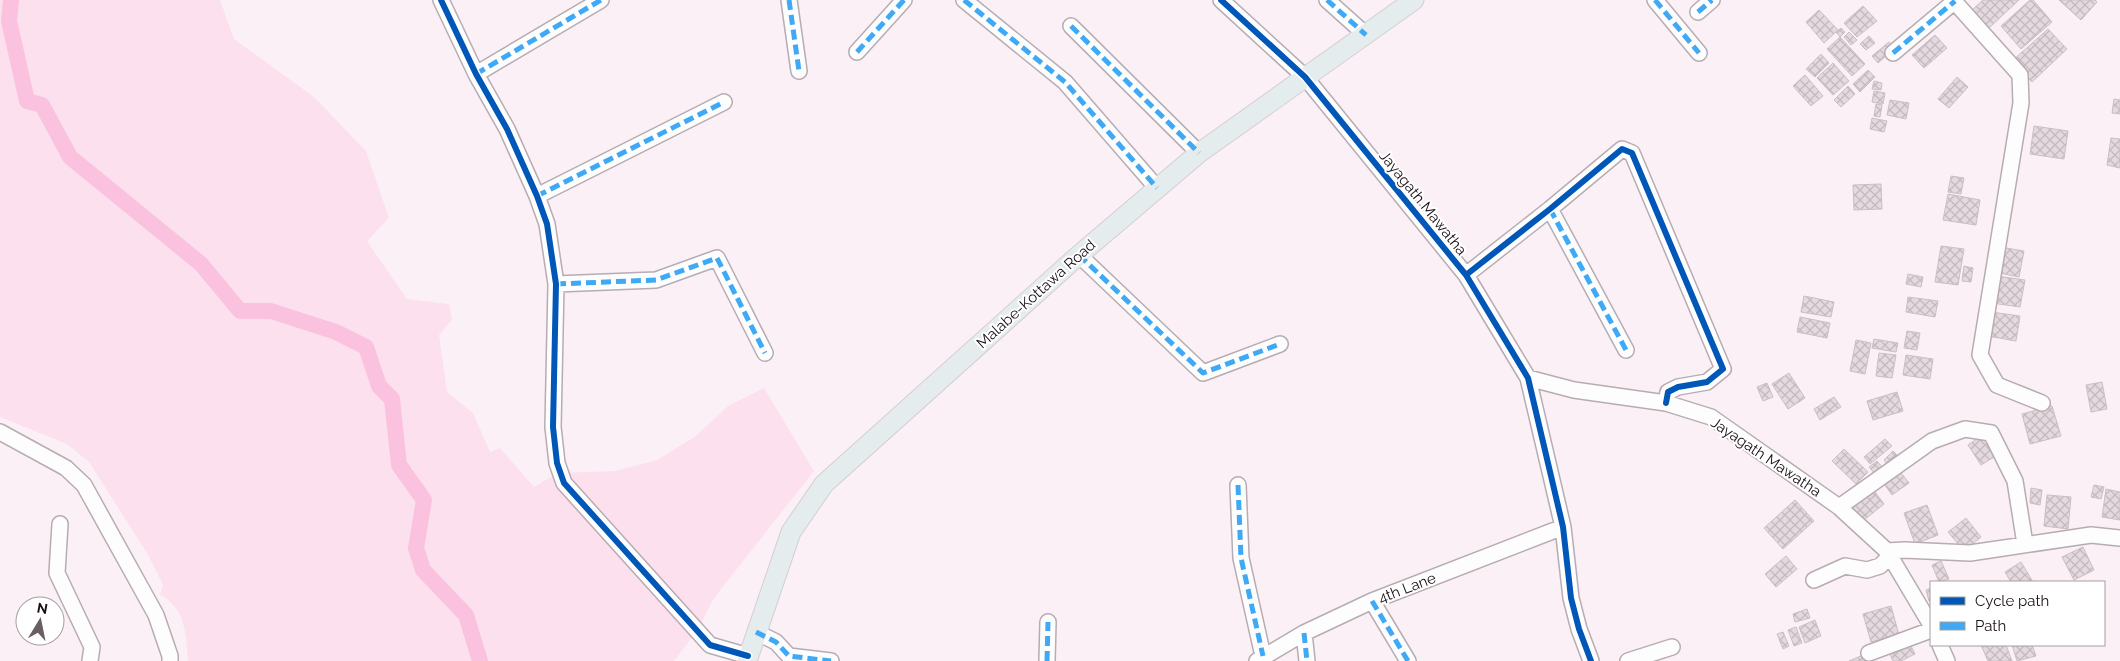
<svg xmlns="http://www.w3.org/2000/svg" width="2120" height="661" font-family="Raleway,sans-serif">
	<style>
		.green { fill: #fde0ed }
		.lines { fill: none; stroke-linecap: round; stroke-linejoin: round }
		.canal { stroke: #fac2de; stroke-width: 16 }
		.building { fill: url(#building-cross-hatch); stroke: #cabfc4 }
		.minor-casing { stroke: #b6acb1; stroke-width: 18 }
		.major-casing { stroke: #d4ced1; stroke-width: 21 }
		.minor { stroke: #fefdfe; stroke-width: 15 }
		.major { stroke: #e5eced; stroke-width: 19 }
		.quiet { stroke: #3fa9f5; stroke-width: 5; stroke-dasharray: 10 5; stroke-linecap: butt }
		.cycleway-casing { stroke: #fff; stroke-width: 9 }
		.cycleway { stroke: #0057b8; stroke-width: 6 }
		.labels { text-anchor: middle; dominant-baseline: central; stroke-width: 4; stroke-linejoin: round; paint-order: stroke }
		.street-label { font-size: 15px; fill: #190f14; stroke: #fff }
	</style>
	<defs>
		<pattern id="building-cross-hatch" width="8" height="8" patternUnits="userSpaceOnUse" patternTransform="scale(1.25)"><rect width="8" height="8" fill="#e4d9de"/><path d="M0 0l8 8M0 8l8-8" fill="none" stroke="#c3b9be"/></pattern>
	</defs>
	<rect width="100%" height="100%" fill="#fbf0f5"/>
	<path class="green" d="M0 0H220L234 39 314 97 366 151 389 218 367 241 407 299 449 304 452 320 439 335 447 392 473 413 490 452 500 448 534 487 558 473 615 471 657 460 696 436 728 406 764 388 814 471 714 598 697 631 674 661H188C186 636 186 607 160 595L163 585 147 553 89 462 67 444 0 417Z"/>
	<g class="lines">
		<path class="canal" d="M11 0 9 21 27 101 42 105 70 157 201 264 240 311H271L336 332 366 347 379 386 392 399 399 465 424 500 416 548 423 570 466 615 480 661"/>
	</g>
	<path class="building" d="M1983 0H2019L1989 28 1972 10Z
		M2030 0H2033L2052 22 2021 49 2001 26Z
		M2059 0H2095L2097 2 2081 20Z
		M1863 6 1877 21 1857 37 1844 23Z
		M1819 10 1838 30 1824 43 1806 22Z
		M1841 28 1845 32 1840 37 1836 32Z
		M2048 29 2067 49 2032 82 2012 61Z
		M1849 32 1857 40 1851 45 1844 37Z
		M1935 35 1947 48 1924 68 1912 55Z
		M1869 36 1875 43 1866 50 1860 44Z
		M1840 37 1865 64 1852 76 1827 49Z
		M1889 42 1894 49 1878 63 1872 56Z
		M1821 54 1829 63 1815 77 1806 69Z
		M1833 63 1849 81 1833 95 1817 78Z
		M1868 70 1875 77 1860 92 1853 84Z
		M1805 75 1823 96 1811 106 1793 86Z
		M1957 77 1968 87 1949 108 1938 99Z
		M1874 81 1882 83 1881 90 1872 89Z
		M1848 86 1855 94 1841 107 1834 100Z
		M1874 91 1885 93 1883 104 1872 102Z
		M2114 99 2120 100V114L2112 113Z
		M1890 100 1909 103 1906 119 1887 115Z
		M1876 104 1882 105 1880 117 1874 116Z
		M1872 118 1887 121 1884 132 1870 129Z
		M2034 126 2068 131 2064 159 2030 154Z
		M2111 138 2120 139V168L2107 165Z
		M1951 176 1964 178 1961 194 1948 192Z
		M1881 184 1882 209 1854 210 1853 185Z
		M1948 194 1980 200 1976 225 1943 220Z
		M1941 246 1964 249 1958 285 1935 282Z
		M2000 247 2024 251 2019 277 1995 272Z
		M1964 266 1973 268 1971 282 1962 281Z
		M1908 274 1923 277 1921 287 1906 284Z
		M1997 276 2025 280 2020 307 1992 303Z
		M1804 296 1834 302 1831 317 1801 312Z
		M1908 297 1938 301 1935 317 1906 312Z
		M1991 312 2020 316 2016 341 1987 336Z
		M1800 317 1830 323 1827 338 1797 332Z
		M1907 331 1920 333 1917 350 1904 348Z
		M1874 339 1898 343 1896 352 1872 348Z
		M1856 340 1871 343 1865 374 1850 371Z
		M1879 353 1896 355 1892 378 1876 376Z
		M1906 355 1933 359 1930 379 1903 375Z
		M1789 373 1805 398 1788 409 1772 384Z
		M2102 382 2107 409 2091 412 2086 385Z
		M1767 383 1773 397 1763 401 1757 387Z
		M1897 392 1903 411 1873 420 1867 401Z
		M1834 397 1841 407 1820 420 1814 409Z
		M2052 406 2061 436 2030 444 2022 414Z
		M1985 433 1999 454 1981 465 1968 445Z
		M1885 439 1892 446 1870 464 1864 457Z
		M1844 449 1868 472 1856 484 1832 461Z
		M1893 451 1897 455 1887 464 1884 460Z
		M1877 461 1883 468 1875 474 1869 467Z
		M1898 469 1909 483 1892 495 1882 481Z
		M2094 485 2104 487 2101 499 2091 497Z
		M1872 488 1884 504 1859 524 1847 509Z
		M2031 488 2042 490 2040 505 2030 503Z
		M2106 489 2120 492V520L2102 517Z
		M2047 495 2071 497 2068 529 2044 526Z
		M1795 500 1814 521 1783 549 1764 528Z
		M1927 505 1938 535 1915 544 1904 513Z
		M1966 518 1981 537 1964 551 1948 532Z
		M2083 547 2094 570 2074 580 2062 557Z
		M1786 556 1797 569 1776 587 1765 574Z
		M1941 561 1949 579 1939 582 1932 565Z
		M2021 562 2033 582H2011L2005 572Z
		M1931 588V601H1929L1926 590Z
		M1891 606 1899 635 1871 642 1863 614Z
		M1807 609 1810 618 1795 622 1793 614Z
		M1815 620 1821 636 1805 643 1799 627Z
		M1796 627 1802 643 1794 646 1788 630Z
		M1783 632 1789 646 1783 649 1777 634Z
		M1909 642 1915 654 1901 661H1893L1889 652Z
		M1981 645H2006L2012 661H1988Z
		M2012 645H2032L2036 656 2017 661Z
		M1863 655 1865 661H1849Z"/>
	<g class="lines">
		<defs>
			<path id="minor" d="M441 0 476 74 507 129 537 196 547 224 556 284 553 427 557 463 564 483 710 645 748 656
				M789 0 799 71
				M964 0 1065 82 1157 188
				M1221 0 1305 77 1466 275 1528 378 1563 527 1571 598 1579 629 1591 661
				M1327 0 1366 35
				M1655 0 1699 53
				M1953 0 2020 75 2021 103 1980 355 1997 385 2042 403
				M1698 12 1712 0
				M1071 26 1199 153
				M857 52 904 0
				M1893 53 1955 1
				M476 74 601 0
				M537 196 724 102
				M1550 209 1626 350
				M1079 255 1203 373 1280 344
				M1466 275 1550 209 1622 149 1632 153 1723 369 1707 382 1678 387 1668 392 1666 403
				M556 284 656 280 717 258 765 353
				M1528 378 1574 390 1666 403 1711 417 1839 507 1887 551 1931 625
				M0 432 66 468 84 485 156 615 170 656V661
				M1238 485 1241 558 1263 656
				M1839 507 1932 441 1965 429 1991 433 2015 481 2025 544
				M60 524 57 573 92 647 90 661
				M1887 551 1904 550 1970 553 2091 535 2120 538
				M1814 580 1845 566 1867 570 1880 566 1891 555
				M1372 601 1408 661
				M756 632 776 642 789 656 831 661
				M1304 633 1307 661
				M1940 645 1947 661
				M1869 653 1931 630
				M1047 661 1048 622
				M1257 661 1304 633 1372 601 1563 527
				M1628 661 1672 647"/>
			<path id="major" d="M747 661 791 532 824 484 1079 255 1199 153 1414 0"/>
		</defs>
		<use href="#minor" class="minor-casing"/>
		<use href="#major" class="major-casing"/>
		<use href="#minor" class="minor"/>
		<use href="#major" class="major"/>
		<path class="quiet" d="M789 0 799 71
			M964 0 1065 82 1157 188
			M1327 0 1366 35
			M1655 0 1699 53
			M1698 12 1712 0
			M1071 26 1199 153
			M857 52 904 0
			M1893 53 1955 1
			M476 74 601 0
			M537 196 724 102
			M1550 209 1626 350
			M1079 255 1203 373 1280 344
			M556 284 656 280 717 258 765 353
			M1238 485 1241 558 1263 656
			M1372 601 1408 661
			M756 632 776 642 789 656 831 661
			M1304 633 1307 661
			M1047 661 1048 622"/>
		<defs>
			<path id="cycleway" d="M441 0 476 74 507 129 537 196 547 224 556 284 553 427 557 463 564 483 710 645 748 656
				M1221 0 1305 77 1466 275 1528 378 1563 527 1571 598 1579 629 1591 661
				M1466 275 1550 209 1622 149 1632 153 1723 369 1707 382 1678 387 1668 392 1666 403"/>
		</defs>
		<use href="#cycleway" class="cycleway-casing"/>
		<use href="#cycleway" class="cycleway"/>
	</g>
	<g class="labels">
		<g class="street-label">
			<text transform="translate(1423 203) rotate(51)">Jayagath Mawatha</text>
			<text transform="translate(1036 294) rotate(-42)">Malabe-Kottawa Road</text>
			<text transform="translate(1766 457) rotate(34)">Jayagath Mawatha</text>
			<text transform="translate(1407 588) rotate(-21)">4th Lane</text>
		</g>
	</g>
	<rect x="1930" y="581" width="175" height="65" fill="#ffffff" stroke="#a39fa1"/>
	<rect x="1940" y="597" width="25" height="8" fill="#0057b8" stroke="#a39fa1"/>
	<text x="1975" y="606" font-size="15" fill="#190f14">Cycle path</text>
	<rect x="1940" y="622" width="25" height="8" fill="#3fa9f5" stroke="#a39fa1"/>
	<text x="1975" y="631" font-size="15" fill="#190f14">Path</text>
	<g transform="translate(40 621) rotate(10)"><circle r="24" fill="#ffffff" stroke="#a39fa1"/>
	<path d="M0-4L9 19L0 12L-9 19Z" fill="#685e63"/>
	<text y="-8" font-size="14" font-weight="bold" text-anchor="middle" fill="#190f14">N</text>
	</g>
</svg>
